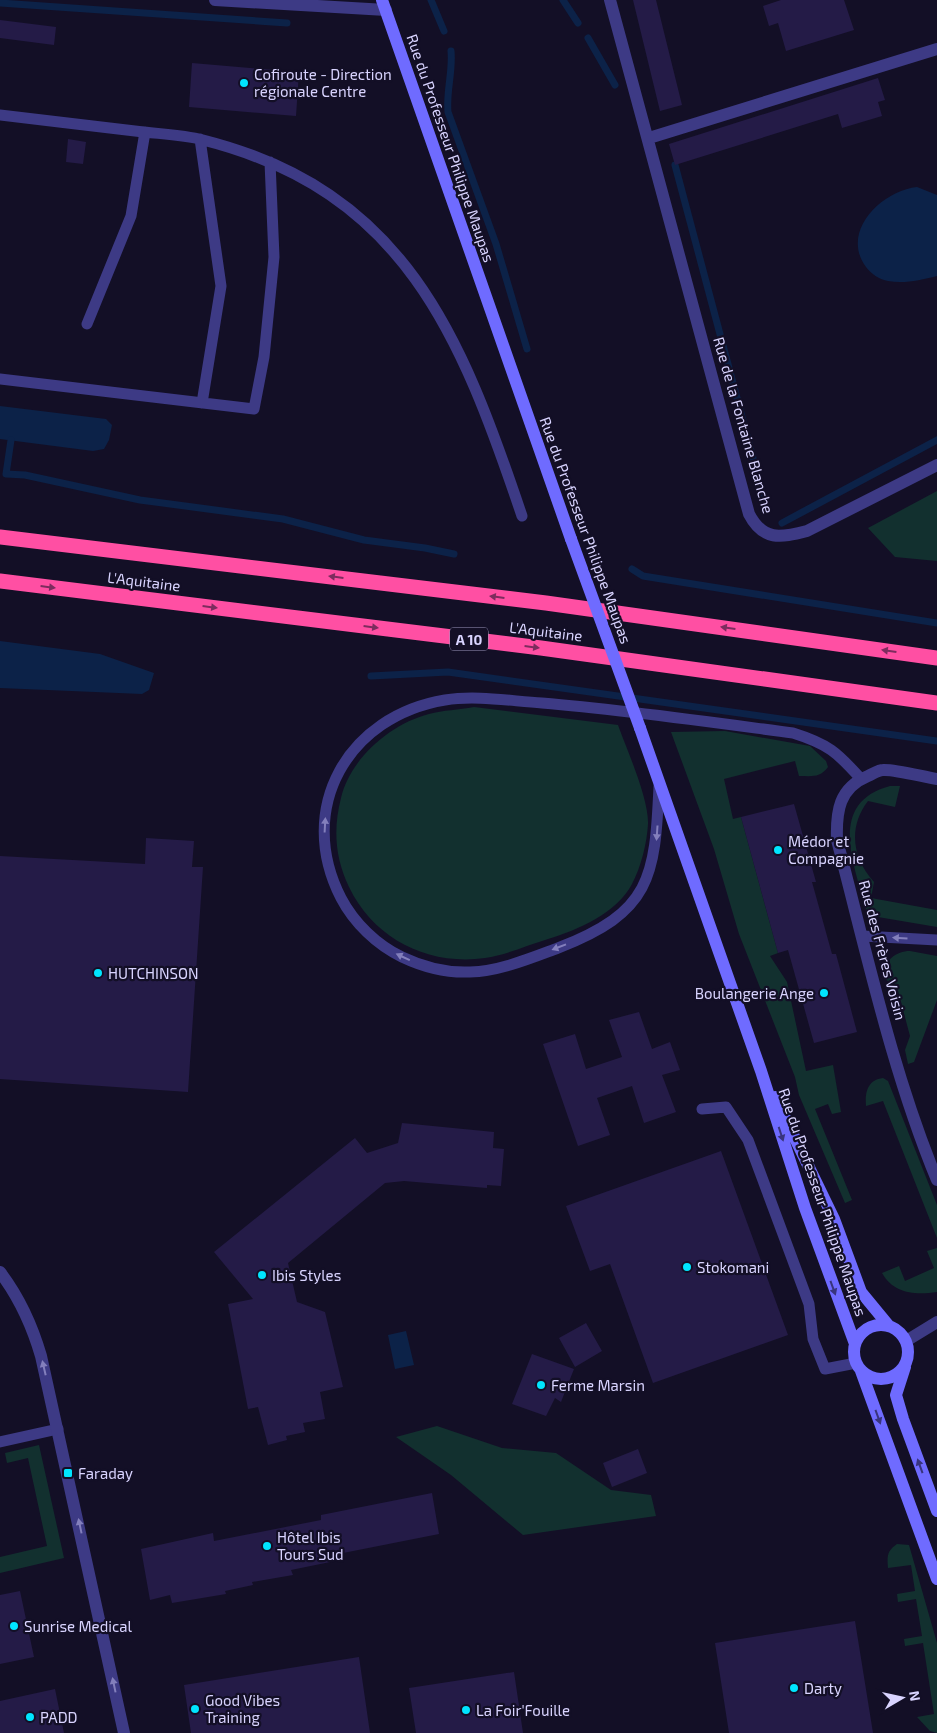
<svg xmlns="http://www.w3.org/2000/svg" width="937" height="1733" font-family="'Exo 2',sans-serif">
	<style>
		.green { fill: #12302f }
		.water { fill: #0c2248 }
		.lines { fill: none; stroke-linecap: round; stroke-linejoin: round }
		.stream { stroke: #0c2248; stroke-width: 7 }
		.building { fill: #241b47 }
		.lane { stroke: #3d3a85; stroke-width: 11 }
		.street { stroke: #3d3a85; stroke-width: 12 }
		.secondary { stroke: #6f6bff; stroke-width: 12 }
		.highway { stroke: #ff4fa3; stroke-width: 15 }
		.secondary-bridge { stroke: #6f6bff; stroke-width: 12 }
		.oneway { fill: #7d2c5e }
		.oneway2 { fill: #837fbc }
		.oneway3 { fill: #38347d }
		.poi-dot { fill: #00e5ff; stroke: #130f26; stroke-width: 2 }
		.labels { text-anchor: middle; dominant-baseline: central; stroke-width: 4.5; stroke-linejoin: round; paint-order: stroke }
		.shield { fill: #130f26; stroke: #9e99be; stroke-width: 1 }
		.shield-label { font-size: 14px; font-weight: bold; fill: #d9d4ff }
		.poi-label { font-size: 15px; fill: #d9d4ff; stroke: #130f26; text-anchor: start }
		.street-label { font-size: 15px; fill: #d9d4ff; stroke: #130f26 }
	</style>
	<rect width="100%" height="100%" fill="#130f26"/>
	<path class="green" d="M937 491V561L895 557 868 528Z
		M474 707 618 725C627 750 649 799 648 824 647 843 641 867 632 884 617 913 578 930 548 939 528 945 506 955 485 958 428 966 374 939 349 887 335 858 333 829 341 798 350 759 390 724 429 714 443 710 459 710 474 707Z
		M725 731 810 746 826 761 828 767C820 778 812 776 799 776L795 761 724 779 733 819 741 817 778 953 770 956 787 982 806 1071 833 1065 841 1112 832 1114 828 1104 815 1109 852 1200 845 1203 799 1095 795 1077 739 934 714 849 671 732Z
		M890 786H900L895 807 868 801C848 827 852 858 874 882L871 898 937 910V927L872 916 866 910C855 866 826 803 890 786Z
		M910 951 937 956V1000L914 1062 908 1064 905 1050 910 1036 897 987 885 979C882 963 894 951 910 951Z
		M883 1078 888 1081 937 1205V1238L883 1101 866 1106C865 1093 867 1080 883 1078Z
		M937 1248V1292C915 1295 894 1294 882 1273L899 1266 905 1281 934 1268 927 1251Z
		M437 1426 502 1448 556 1453 611 1490 651 1495 656 1516 523 1535 451 1475 396 1437Z
		M39 1445 64 1558 0 1573V1557L47 1546 28 1458 7 1463 5 1453Z
		M897 1544 909 1545 937 1643V1733L930 1731 917 1717 934 1714 923 1643 905 1646 904 1639 922 1636 916 1599 898 1602 897 1594 915 1591 911 1565 888 1568C887 1556 887 1551 897 1544Z"/>
	<path class="water" d="M917 187 937 195V276C920 280 905 284 888 281 880 280 870 273 866 267 840 232 881 191 917 187Z
		M0 406 106 419 112 425 109 440 104 449 93 451 0 439Z
		M0 641 100 654 154 673 149 690 142 694 0 688Z
		M406 1331 414 1365 395 1369 388 1335Z"/>
	<g class="lines">
		<path class="stream" d="M431 0 444 31
			M563 0 578 23
			M0 3 287 23
			M588 38 615 85
			M451 51C453 72 446 91 448 112L496 244 527 349
			M675 165 766 507
			M11 440 6 474 25 475 140 500 283 519 364 540 425 548 454 554
			M782 523 937 440
			M632 569 643 576 937 623
			M371 676 448 672 937 741"/>
	</g>
	<path class="building" d="M633 0H656L682 105 660 111Z
		M781 0H844L854 30 786 51 778 23 769 26 763 6Z
		M0 20 56 27 54 45 0 38Z
		M192 63 299 72 296 116 189 107Z
		M878 78 885 100 878 102 882 116 842 128 838 114 675 165 669 144Z
		M68 139 86 142 83 164 66 162Z
		M794 804 816 882H812L832 954H836L857 1032 814 1043 788 950 778 953 741 817Z
		M146 838 194 841 192 867H203L188 1092 0 1079V856L145 864Z
		M639 1012 652 1049 670 1042 680 1070 662 1075 676 1112 644 1123 632 1086 597 1098 610 1135 578 1146 543 1044 575 1034 586 1069 622 1057 609 1020Z
		M402 1123 494 1132 493 1148 504 1149 501 1186 487 1185V1188L404 1181 385 1183 288 1263 297 1302 325 1312 343 1387 320 1392 325 1419 303 1423 305 1432 286 1436 287 1440 268 1445 258 1407 248 1409 228 1304 253 1299 214 1252 355 1138 367 1153 398 1143Z
		M721 1151 788 1335 653 1383 610 1264 590 1271 566 1206Z
		M586 1323 602 1351 575 1367 559 1338Z
		M532 1354 574 1369 561 1402 555 1398 546 1416 512 1404Z
		M638 1449 647 1473 612 1487 603 1463Z
		M432 1493 439 1534 338 1554 340 1560 291 1570 293 1575 252 1582 253 1585 225 1591 226 1594 172 1603 170 1595 150 1600 141 1549 213 1533 214 1541 321 1520V1515Z
		M20 1591 34 1657 0 1664V1595Z
		M855 1621 873 1733H729L715 1643Z
		M359 1657 370 1733H191L184 1685Z
		M514 1672 523 1733H416L409 1688Z
		M55 1689 64 1733H0V1701Z"/>
	<g class="lines">
		<path class="lane" d="M0 115C45 120 90 126 135 131 157 134 181 134 203 140 405 191 461 335 522 516
			M200 139 221 286 202 403
			M87 324 131 216 145 132
			M0 379 254 409 264 357 274 257 270 162
			M659 786C655 878 651 912 558 948 531 958 500 971 470 972 447 973 423 967 402 957 377 945 354 923 341 898 295 808 348 716 445 700 476 695 510 701 542 703 626 710 710 722 793 733 828 744 837 752 861 779
			M862 936 937 940
			M702 1109 726 1107 748 1140 809 1304 813 1339 825 1369 856 1363
			M0 1442 58 1429"/>
		<path class="street" d="M215 0 386 10
			M610 0 749 514C763 541 780 538 807 531L937 465
			M649 138 937 49
			M937 779C924 777 894 769 883 770 878 770 873 774 868 776 839 788 836 811 837 840 867 954 892 1071 937 1180
			M0 1272C19 1297 32 1325 41 1356L124 1733
			M906 1341 937 1322"/>
		<path class="secondary" d="M382 0 571 539
			M640 728 761 1071 805 1208 855 1344
			M775 1097 834 1219 861 1292 889 1326
			M854 1352a27 27 0 1 1 54 0a27 27 0 1 1-54 0Z
			M905 1367 896 1395 903 1419 937 1511
			M861 1371 937 1579"/>
		<path class="highway" d="M0 537 546 603 937 658
			M0 581 541 648 937 703"/>
		<path class="secondary-bridge" d="M571 539 640 728"/>
	</g>
	<defs><path id="oneway-solid" d="M-6-.8H1V-3.2L6.5 0L1 3.2V.8H-6Z" transform="scale(1.25)"/></defs>
	<g class="oneway">
		<use href="#oneway-solid" transform="translate(336 577) rotate(-173)"/>
		<use href="#oneway-solid" transform="translate(48 587) rotate(7)"/>
		<use href="#oneway-solid" transform="translate(497 597) rotate(-173)"/>
		<use href="#oneway-solid" transform="translate(210 607) rotate(7)"/>
		<use href="#oneway-solid" transform="translate(371 627) rotate(7)"/>
		<use href="#oneway-solid" transform="translate(728 628) rotate(-172)"/>
		<use href="#oneway-solid" transform="translate(532 647) rotate(7)"/>
		<use href="#oneway-solid" transform="translate(889 651) rotate(-172)"/>
	</g>
	<g class="oneway2">
		<use href="#oneway-solid" transform="translate(325 825) rotate(-87)"/>
		<use href="#oneway-solid" transform="translate(657 833) rotate(94)"/>
		<use href="#oneway-solid" transform="translate(900 938) rotate(-176)"/>
		<use href="#oneway-solid" transform="translate(559 947) rotate(159)"/>
		<use href="#oneway-solid" transform="translate(403 957) rotate(-155)"/>
		<use href="#oneway-solid" transform="translate(44 1368) rotate(-103)"/>
		<use href="#oneway-solid" transform="translate(80 1526) rotate(-102)"/>
		<use href="#oneway-solid" transform="translate(114 1685) rotate(-102)"/>
	</g>
	<g class="oneway3">
		<use href="#oneway-solid" transform="translate(781 1134) rotate(72)"/>
		<use href="#oneway-solid" transform="translate(833 1288) rotate(70)"/>
		<use href="#oneway-solid" transform="translate(878 1417) rotate(70)"/>
		<use href="#oneway-solid" transform="translate(920 1466) rotate(-110)"/>
	</g>
	<g class="poi-dot">
		<circle cx="244" cy="83" r="5"/>
		<circle cx="778" cy="850" r="5"/>
		<circle cx="98" cy="973" r="5"/>
		<circle cx="824" cy="993" r="5"/>
		<circle cx="687" cy="1267" r="5"/>
		<circle cx="262" cy="1275" r="5"/>
		<circle cx="541" cy="1385" r="5"/>
		<rect x="63" y="1468" width="10" height="10" rx="2.5"/>
		<circle cx="267" cy="1546" r="5"/>
		<circle cx="14" cy="1626" r="5"/>
		<circle cx="794" cy="1688" r="5"/>
		<circle cx="195" cy="1709" r="5"/>
		<circle cx="466" cy="1710" r="5"/>
		<circle cx="30" cy="1717" r="5"/>
	</g>
	<g class="labels">
		<rect class="shield" x="450" y="627.5" width="38" height="23" rx="4"/>
		<g class="shield-label">
			<text x="469" y="639">A 10</text>
		</g>
		<g class="poi-label">
			<text x="254" y="74">Cofiroute - Direction<tspan x="254" dy="17">régionale Centre</tspan></text>
			<text x="788" y="841">Médor et<tspan x="788" dy="17">Compagnie</tspan></text>
			<text x="108" y="973">HUTCHINSON</text>
			<text x="814" y="993" text-anchor="end">Boulangerie Ange</text>
			<text x="697" y="1267">Stokomani</text>
			<text x="272" y="1275">Ibis Styles</text>
			<text x="551" y="1385">Ferme Marsin</text>
			<text x="78" y="1473">Faraday</text>
			<text x="277" y="1537">Hôtel Ibis<tspan x="277" dy="17">Tours Sud</tspan></text>
			<text x="24" y="1626">Sunrise Medical</text>
			<text x="804" y="1688">Darty</text>
			<text x="205" y="1700">Good Vibes<tspan x="205" dy="17">Training</tspan></text>
			<text x="476" y="1710">La Foir'Fouille</text>
			<text x="40" y="1717">PADD</text>
		</g>
		<g class="street-label">
			<text transform="translate(451 148) rotate(71)">Rue du Professeur Philippe Maupas</text>
			<text transform="translate(744 425) rotate(74)">Rue de la Fontaine Blanche</text>
			<text transform="translate(586 530) rotate(70)">Rue du Professeur Philippe Maupas</text>
			<text transform="translate(144 581) rotate(7)">L'Aquitaine</text>
			<text transform="translate(546 631) rotate(7)">L'Aquitaine</text>
			<text transform="translate(883 950) rotate(75)">Rue des Frères Voisin</text>
			<text transform="translate(823 1202) rotate(71)">Rue du Professeur Philippe Maupas</text>
		</g>
	</g>
	<g transform="translate(902 1698) rotate(81)" stroke="#130f26" stroke-width="4" paint-order="stroke">
	<path d="M0-4L9 19L0 12L-9 19Z" fill="#d9d4ff"/>
	<text y="-8" font-size="14" font-weight="bold" text-anchor="middle" fill="#d9d4ff">N</text>
	</g>
</svg>
